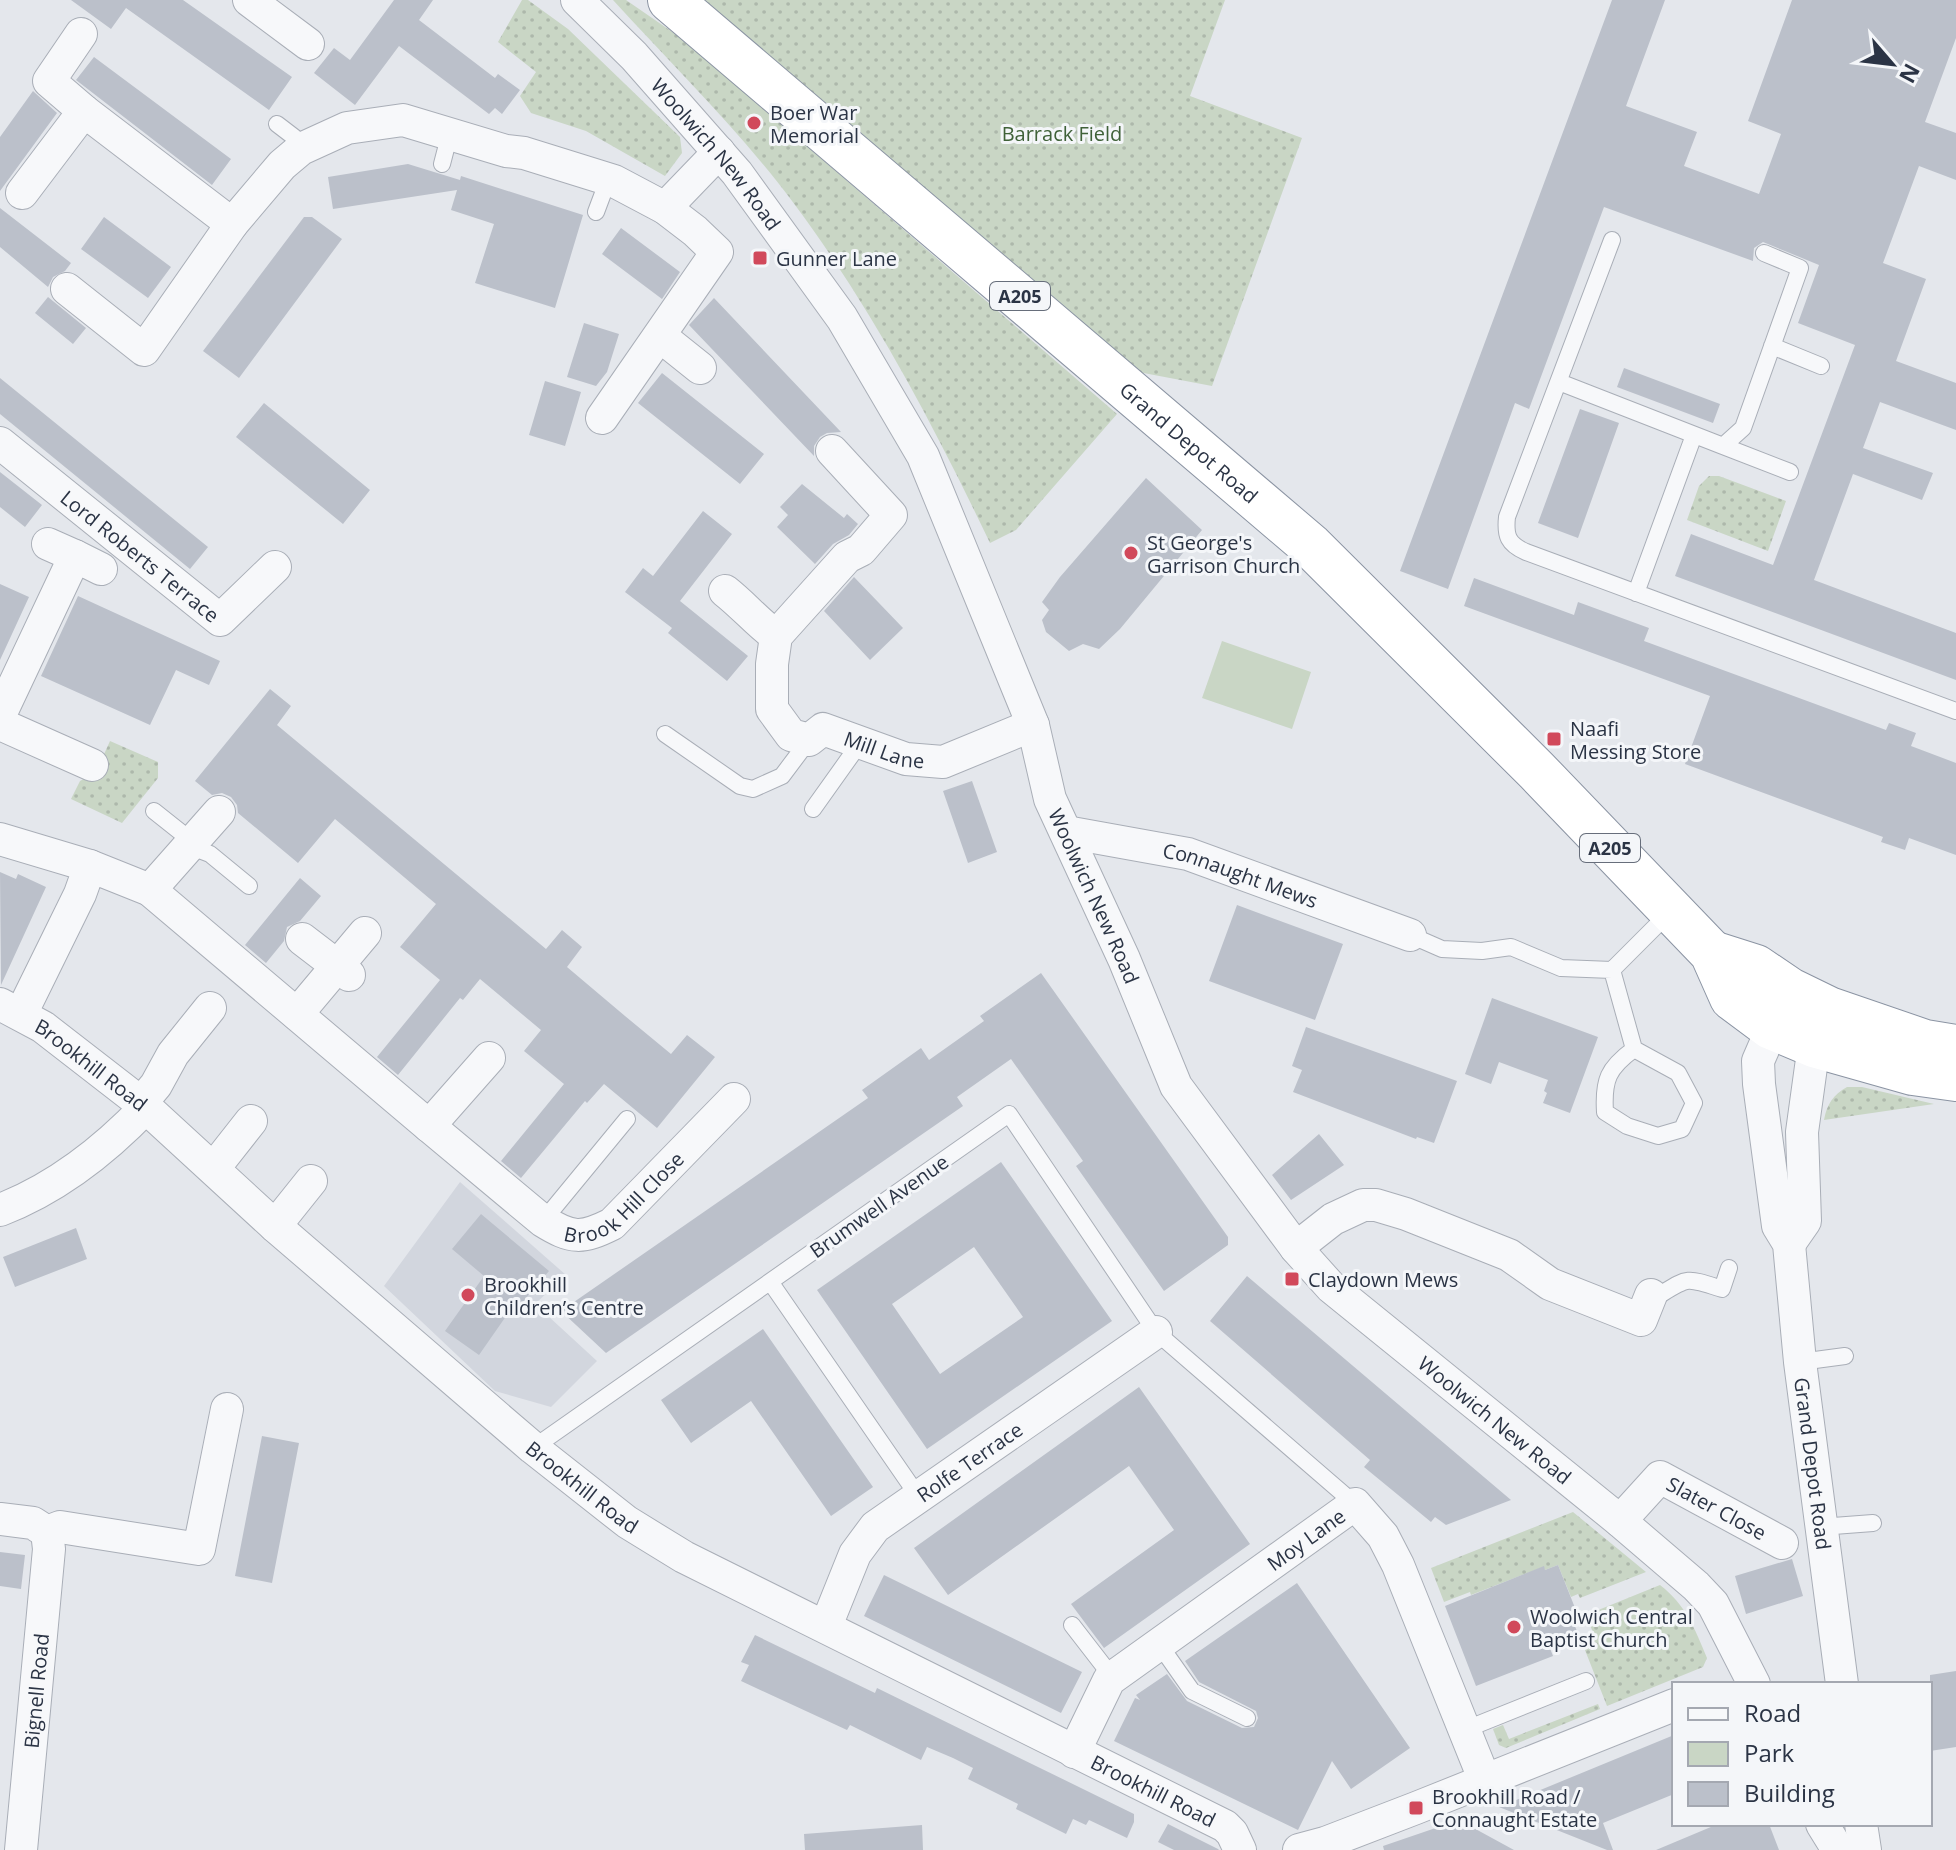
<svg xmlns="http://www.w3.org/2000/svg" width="1956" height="1850" font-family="'Open Sans',sans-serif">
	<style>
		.built { fill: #d2d6de }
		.green { fill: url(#green-dots) }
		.pitch { fill: #c9d6c5 }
		.building { fill: #bbc0ca; fill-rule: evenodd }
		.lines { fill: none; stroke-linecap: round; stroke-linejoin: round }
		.service-casing { stroke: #a9aeb7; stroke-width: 18 }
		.minor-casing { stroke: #a9aeb7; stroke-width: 34 }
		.trunk-casing { stroke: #8b94a3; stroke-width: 46 }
		.service { stroke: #f7f8fa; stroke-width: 16 }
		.minor { stroke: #f7f8fa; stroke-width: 32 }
		.trunk { stroke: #fff; stroke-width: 44 }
		.poi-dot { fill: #d1495b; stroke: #f4f6f9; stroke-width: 3 }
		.labels { text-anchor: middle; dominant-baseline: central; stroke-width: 6; stroke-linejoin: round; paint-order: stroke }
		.shield { fill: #f4f6f9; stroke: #676e7b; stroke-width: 2 }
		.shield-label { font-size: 18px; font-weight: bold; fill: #2b3445 }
		.poi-label { font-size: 20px; fill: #2b3445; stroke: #f4f6f9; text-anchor: start }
		.park-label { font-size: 20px; fill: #3f6138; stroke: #f4f6f9 }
		.street-label { font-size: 20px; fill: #2b3445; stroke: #f4f6f9 }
	</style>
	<defs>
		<pattern id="green-dots" width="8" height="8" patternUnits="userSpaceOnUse" patternTransform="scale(2)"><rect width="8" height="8" fill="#c9d6c5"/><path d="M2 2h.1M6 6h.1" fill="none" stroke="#adb8ab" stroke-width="1.8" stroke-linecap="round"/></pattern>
	</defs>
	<rect width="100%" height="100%" fill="#e4e7ec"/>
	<path class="built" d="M460 1182 566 1275 535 1304 597 1361 551 1407 495 1391 384 1286Z"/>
	<path class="green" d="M522 0H528L568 29 680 137 682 153 665 176 586 131 531 113 520 96 536 72 498 42Z
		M613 0H626L684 40 1117 414 1016 530 990 543C934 426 873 310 795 205 741 132 674 67 613 0Z
		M701 0H1225L1190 96 1302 138 1212 386 1133 371Z
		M1709 476H1719L1786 501 1768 551 1687 520 1699 486Z
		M110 741 158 762V778L122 823 71 799 80 781 96 772Z
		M1847 1087H1862L1934 1104 1824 1120C1827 1104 1833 1095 1847 1087Z
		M1573 1512 1646 1572 1580 1598 1578 1594 1571 1597 1558 1565 1545 1570 1543 1567 1471 1595 1470 1592 1444 1602 1431 1568Z
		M1660 1585C1686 1605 1695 1629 1707 1658L1703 1667 1607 1706 1581 1640 1594 1635 1586 1615Z
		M1598 1704 1600 1709 1506 1748 1499 1745 1493 1729 1503 1725 1509 1739Z"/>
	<path class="pitch" d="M1222 641 1311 672 1292 729 1202 698Z"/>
	<path class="building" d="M71 0H183L292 77 269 110 126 8 111 29Z
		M394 0H433L419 20 495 78 498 74 520 90 502 114 495 108 489 114 399 46 355 105 314 73 334 48 350 60Z
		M1612 0H1665L1626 106 1697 132 1684 166 1759 194 1781 134 1748 121 1792 0H1956V38L1925 122 1956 133V180L1919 166 1883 263 1926 279 1896 361 1956 383V430L1880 402 1863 448 1933 473 1922 500 1853 474 1814 580 1956 633V680L1675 576 1691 534 1773 565 1855 345 1798 323 1819 265 1763 242 1754 248 1753 261 1604 207 1529 409 1515 403 1448 589 1400 571Z
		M94 57 231 159 212 185 76 80Z
		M33 91 57 113 0 191V137Z
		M408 164 460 180 461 176 583 215 555 308 475 283 494 224 451 210 457 190 333 209 328 177Z
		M0 208 71 263 65 271 53 277 48 287 0 247Z
		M104 217 171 267 148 298 81 249Z
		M304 217H312L342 239 239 378 203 351Z
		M621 228 680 272 662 299 602 254Z
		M48 297 86 328 73 344 35 313Z
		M714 298 841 432 827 433 820 437 814 446V456L689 325Z
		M584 323 619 334 607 372 596 386 567 377Z
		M1624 368 1720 404 1713 423 1617 387Z
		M662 373 764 454 740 484 638 403Z
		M0 378 208 547 190 569 0 414Z
		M545 381 581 392 565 446 529 435Z
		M264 403 370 490 343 524 236 437Z
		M1580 409 1619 423 1578 538 1538 523Z
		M0 472 42 505 25 527 0 507Z
		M1146 478 1202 530 1120 629 1099 649 1083 644 1069 651 1046 632 1042 620 1049 610 1042 602 1060 577Z
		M802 484 844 518 847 514 858 524 849 535 833 544 815 564 777 527 788 515 780 507Z
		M703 511 732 534 680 601 748 656 727 681 668 633 672 628 625 592 643 568 653 576Z
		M854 577 903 628 870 660 824 611Z
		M1474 578 1574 615 1578 602 1649 628 1644 641 1886 730 1889 723 1916 733 1911 746 1956 763V855L1909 838 1905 850 1881 842 1883 837 1685 764 1710 696 1464 606Z
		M0 584 29 597 0 660Z
		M78 596 220 661 209 685 176 670 150 725 41 676Z
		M270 689 291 706 277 725 546 949 562 930 582 947 567 967 625 1016 671 1054 687 1035 715 1057 657 1128 604 1084 587 1103 585 1101 521 1178 501 1161 564 1084 524 1051 541 1030 480 979 463 1000 460 998 398 1075 377 1057 440 980 400 947 436 904 335 819 298 863 238 813 237 805 231 797 222 793 212 795 195 781Z
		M972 781 997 852 968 863 943 791Z
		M0 872 16 879 18 874 46 887 1 985Z
		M300 878 321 896 300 921 287 927 284 941 266 963 245 945Z
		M1237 905 1343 944 1315 1020 1209 981Z
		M1041 973 1228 1237V1245L1164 1291 1076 1166 1083 1161 1011 1059 957 1097 963 1106 606 1353 561 1311 868 1098 862 1090 921 1048 929 1060 984 1021 980 1016Z
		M1492 998 1598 1037 1570 1113 1543 1103 1547 1093 1544 1091 1548 1080 1499 1062 1491 1084 1465 1074Z
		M1306 1027 1457 1081 1434 1143 1417 1137 1416 1139 1293 1092 1302 1070 1292 1066Z
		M1319 1134 1344 1165 1291 1200 1272 1175Z
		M1001 1162 1112 1321 927 1449 817 1290ZM974 1247 1023 1317 940 1374 892 1304Z
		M481 1214 549 1271 520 1305 516 1302 479 1355 445 1331 484 1276 452 1249Z
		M76 1228 87 1259 15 1287 3 1257Z
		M1247 1276 1511 1500 1446 1525 1435 1517 1431 1522 1364 1467 1370 1460 1210 1321Z
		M763 1329 873 1487 831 1516 751 1401 691 1443 661 1400Z
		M1139 1387 1250 1544 1104 1648 1071 1604 1174 1530 1129 1466 948 1595 914 1548Z
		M262 1436 299 1443 272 1583 235 1576Z
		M0 1552 25 1555 21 1589 0 1586Z
		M1792 1559 1803 1596 1746 1614 1735 1576Z
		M1558 1565 1579 1618 1573 1621 1578 1634 1549 1646 1553 1656 1476 1686 1445 1606 1544 1566 1545 1570Z
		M884 1575 1082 1672 1061 1713 864 1616Z
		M1297 1583 1410 1748 1351 1789 1332 1761 1298 1830 1114 1741 1135 1698 1140 1700 1136 1695 1167 1674 1187 1701 1242 1728 1254 1727 1258 1718 1256 1711 1199 1682 1185 1661Z
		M755 1635 875 1693 877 1688 1134 1814V1822L1127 1838 1089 1820 1086 1825 1073 1819 1066 1834 1016 1809 1018 1804 968 1779 973 1768 953 1758 927 1747 921 1760 850 1725 847 1730 741 1681 749 1665 741 1662Z
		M1956 1671V1747L1930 1751V1675Z
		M1674 1735V1794L1603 1823 1613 1850H1607L1499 1807Z
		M1459 1820 1514 1850H1384L1383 1846Z
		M1168 1824 1218 1849 1219 1850H1174L1158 1842Z
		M1718 1824H1769L1779 1850H1656Z
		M922 1825 923 1850H805L804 1834Z"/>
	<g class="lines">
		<defs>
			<path id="service" d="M277 124 294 137 301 149
				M442 164 450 133
				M596 212 608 180
				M1612 240 1507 517C1505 536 1508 544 1526 552L1956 711
				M1772 346 1821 366
				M1559 382 1723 446 1743 428 1800 268 1764 253
				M1723 446 1790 472
				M1636 593 1694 435
				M665 734 740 786 753 789 782 776 809 740
				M813 809 860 743
				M154 811 193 842
				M189 846 210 854 249 886
				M1410 935 1442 949 1482 951 1511 947 1561 968 1612 970
				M1634 1049C1608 1068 1603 1080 1605 1112L1627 1126 1658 1136 1682 1129 1694 1103 1678 1073 1634 1049 1612 970 1669 913
				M543 1221 627 1119
				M771 1283 918 1496
				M1651 1295 1658 1296C1689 1277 1685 1277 1722 1289L1729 1268
				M1800 1362 1845 1356
				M533 1448 1009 1114 1156 1332 1355 1504
				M1820 1527 1873 1523
				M1072 1625 1113 1678
				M1159 1644 1192 1691 1247 1718
				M1464 1730 1586 1681"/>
			<g id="minor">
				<path d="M249 0 308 44"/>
				<path id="s1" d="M577 0 634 56 737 173 842 318 923 456 1033 725 1050 799 1124 959 1176 1086 1296 1248 1331 1287 1620 1521 1696 1586 1713 1604 1754 1684"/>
				<path d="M81 34 49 81 84 111"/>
				<path d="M22 193 84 111 232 224 144 350 67 289"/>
				<path d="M665 208 719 152"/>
				<path d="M232 224 282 165 301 149 347 128 403 120 506 151 524 153 614 181 665 208 695 231 717 252 602 418"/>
				<path d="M660 336 700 368"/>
				<path id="s2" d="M0 443 220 620 275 567"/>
				<path id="s3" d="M832 451 891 515 861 550 847 557 776 636 772 664V709L791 735 809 740 823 729 906 759 943 762 1033 725"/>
				<path d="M48 544 75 556"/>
				<path d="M725 591C743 605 758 623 776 636"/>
				<path d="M0 715 75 556 101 569"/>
				<path d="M0 724 92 765"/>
				<path id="s4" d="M1066 832 1188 854 1410 935"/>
				<path d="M0 839 90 866"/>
				<path d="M150 890 219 812"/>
				<path d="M302 939 349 975"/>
				<path id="s5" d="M0 1004 43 1027 141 1103 275 1226 533 1448 627 1522 684 1557 1225 1826 1232 1833 1240 1850"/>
				<path id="s6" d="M1781 1008 1758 1061 1759 1084 1778 1226 1789 1244 1800 1362 1842 1684"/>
				<path d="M21 1014 80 894 90 866 150 890 429 1126 489 1058"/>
				<path d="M297 1014 365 933"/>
				<path d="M141 1103 156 1085 173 1054 210 1008"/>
				<path id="s7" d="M429 1126 543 1221C572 1239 582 1239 612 1224L734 1099"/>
				<path d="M214 1168 251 1121"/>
				<path d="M0 1210C57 1188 104 1151 146 1107"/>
				<path d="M275 1226 311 1181"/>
				<path d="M1789 1244 1805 1221 1802 1132 1814 1045 1821 1027"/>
				<path d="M1296 1248 1333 1219 1363 1205H1376L1406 1214 1509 1255 1550 1284 1641 1320 1651 1295"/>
				<path d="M0 1519 33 1523 47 1532"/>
				<path id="s8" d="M1620 1521 1660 1477 1782 1543"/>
				<path d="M47 1532 60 1527 199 1549 227 1409"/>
				<path id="s9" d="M826 1626 855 1554 875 1527 1156 1332"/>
				<path id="s10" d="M1074 1752 1109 1680 1355 1504 1383 1536 1398 1565 1485 1781"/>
				<path d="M1822 1824 1838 1850"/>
				<path d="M1861 1824 1865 1850"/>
				<path id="s11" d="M21 1850 49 1549 47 1532"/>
				<path d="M1299 1850 1325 1843 1416 1808 1674 1705"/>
			</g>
			<g id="trunk">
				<path id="s12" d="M670 0 1311 546 1537 771 1712 953 1732 998 1771 1027 1814 1045 1913 1073 1956 1079"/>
				<path d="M1712 953 1756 967 1790 990 1829 1009 1925 1042 1956 1047"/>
			</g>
		</defs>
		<use href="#service" class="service-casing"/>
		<use href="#minor" class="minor-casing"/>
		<use href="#trunk" class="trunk-casing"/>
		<use href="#service" class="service"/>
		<use href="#minor" class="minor"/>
		<use href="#trunk" class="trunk"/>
	</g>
	<g class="poi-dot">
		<circle cx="754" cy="123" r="8"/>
		<rect x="752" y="250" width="16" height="16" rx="4"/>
		<circle cx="1131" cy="553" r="8"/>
		<rect x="1546" y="731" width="16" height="16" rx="4"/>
		<rect x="1284" y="1271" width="16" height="16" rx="4"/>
		<circle cx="468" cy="1295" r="8"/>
		<circle cx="1514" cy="1627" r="8"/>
		<rect x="1408" y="1800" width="16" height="16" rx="4"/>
	</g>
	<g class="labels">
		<g class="shield">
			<rect x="990" y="282" width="60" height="28" rx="6"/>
			<rect x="1580" y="834" width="60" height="28" rx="6"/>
		</g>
		<g class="shield-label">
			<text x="1020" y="296">A205</text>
			<text x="1610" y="848">A205</text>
		</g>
		<g class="poi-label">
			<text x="770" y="112">Boer War<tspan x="770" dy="23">Memorial</tspan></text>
			<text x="776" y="258">Gunner Lane</text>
			<text x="1147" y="542">St George's<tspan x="1147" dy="23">Garrison Church</tspan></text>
			<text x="1570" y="728">Naafi<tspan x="1570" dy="23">Messing Store</tspan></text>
			<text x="1308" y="1279">Claydown Mews</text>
			<text x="484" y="1284">Brookhill<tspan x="484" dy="23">Children’s Centre</tspan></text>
			<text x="1530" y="1616">Woolwich Central<tspan x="1530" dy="23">Baptist Church</tspan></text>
			<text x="1432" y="1796">Brookhill Road /<tspan x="1432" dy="23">Connaught Estate</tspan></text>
		</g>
		<g class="park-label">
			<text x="1062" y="133">Barrack Field</text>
		</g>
		<g class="street-label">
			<text stroke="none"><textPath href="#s1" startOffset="208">Woolwich New Road</textPath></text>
			<text stroke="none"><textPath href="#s12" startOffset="682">Grand Depot Road</textPath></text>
			<text stroke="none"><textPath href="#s2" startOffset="180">Lord Roberts Terrace</textPath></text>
			<text stroke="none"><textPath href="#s3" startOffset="462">Mill Lane</textPath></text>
			<text stroke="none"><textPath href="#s4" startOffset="180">Connaught Mews</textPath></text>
			<text stroke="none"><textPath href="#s1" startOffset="1048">Woolwich New Road</textPath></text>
			<text stroke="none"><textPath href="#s5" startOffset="110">Brookhill Road</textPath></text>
			<text stroke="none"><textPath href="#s7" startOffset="246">Brook Hill Close</textPath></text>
			<text transform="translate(879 1206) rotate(-35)">Brumwell Avenue</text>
			<text stroke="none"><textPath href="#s1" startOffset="1720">Woolwich New Road</textPath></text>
			<text stroke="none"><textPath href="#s9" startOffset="226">Rolfe Terrace</textPath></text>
			<text stroke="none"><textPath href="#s6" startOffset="466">Grand Depot Road</textPath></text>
			<text stroke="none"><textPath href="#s5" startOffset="758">Brookhill Road</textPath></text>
			<text stroke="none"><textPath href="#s8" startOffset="124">Slater Close</textPath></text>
			<text stroke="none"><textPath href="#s10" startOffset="322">Moy Lane</textPath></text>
			<text stroke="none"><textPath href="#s11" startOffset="160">Bignell Road</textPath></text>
			<text stroke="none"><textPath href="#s5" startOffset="1406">Brookhill Road</textPath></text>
		</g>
	</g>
	<rect x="1672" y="1682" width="260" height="144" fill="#f4f6f9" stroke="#a4a8b1" stroke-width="2"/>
	<rect x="1688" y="1708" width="40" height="12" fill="#f7f8fa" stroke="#a4a8b1" stroke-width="2"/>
	<text x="1744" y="1722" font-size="24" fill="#2b3445">Road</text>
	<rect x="1688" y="1742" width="40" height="24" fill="#c9d6c5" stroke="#a4a8b1" stroke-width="2"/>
	<text x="1744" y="1762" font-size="24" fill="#2b3445">Park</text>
	<rect x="1688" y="1782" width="40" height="24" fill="#bbc0ca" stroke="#a4a8b1" stroke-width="2"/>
	<text x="1744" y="1802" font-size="24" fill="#2b3445">Building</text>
	<g transform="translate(1892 64) rotate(118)" stroke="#f4f6f9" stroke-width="6" paint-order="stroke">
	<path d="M0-6L14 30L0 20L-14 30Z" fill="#2b3445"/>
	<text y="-12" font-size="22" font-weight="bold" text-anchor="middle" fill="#2b3445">N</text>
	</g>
</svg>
